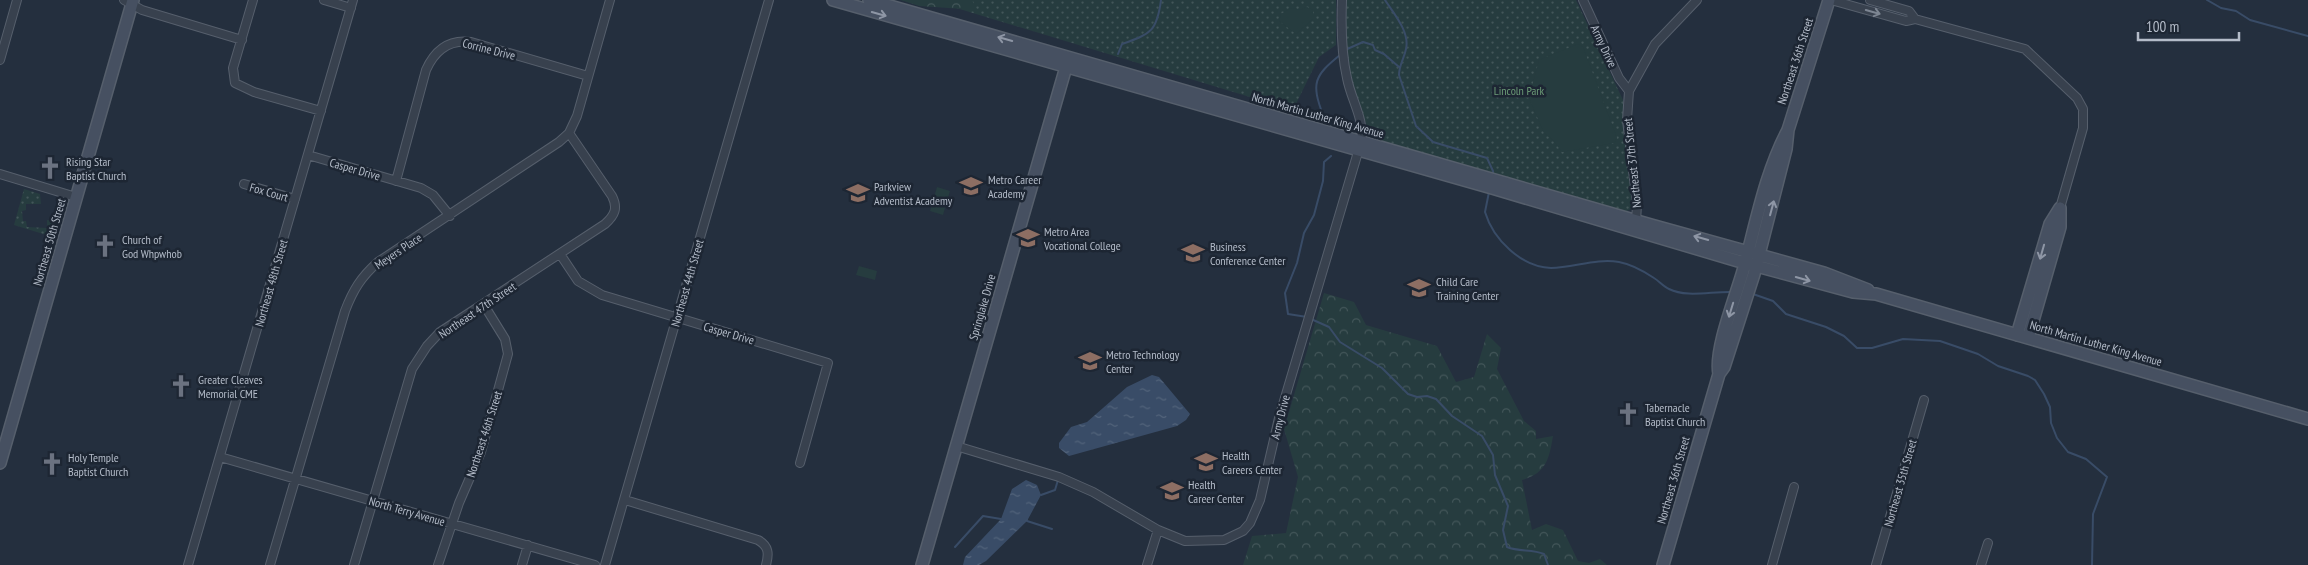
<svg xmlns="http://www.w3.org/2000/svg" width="2308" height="565" font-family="'PT Sans Narrow',sans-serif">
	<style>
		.grass { fill: url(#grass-dots) }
		.forest { fill: url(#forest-crowns) }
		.pitch { fill: #263c3f }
		.water { fill: url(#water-ripples) }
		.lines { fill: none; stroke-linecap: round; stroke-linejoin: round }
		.stream { stroke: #394c67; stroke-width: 2 }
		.street-casing { stroke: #565f6c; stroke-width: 10 }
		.secondary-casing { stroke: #565f6c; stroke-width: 14 }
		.street { stroke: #38414e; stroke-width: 8 }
		.secondary { stroke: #465061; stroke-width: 11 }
		.oneway { stroke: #7c8592 }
		.oneway2 { stroke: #8e96a5 }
		.labels { text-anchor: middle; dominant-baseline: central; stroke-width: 5; stroke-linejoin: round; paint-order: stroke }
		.street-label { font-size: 12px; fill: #b4bcc9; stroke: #1d2633 }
		.park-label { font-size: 12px; fill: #6b9a76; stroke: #1d2633 }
		.poi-label { font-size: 12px; fill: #b4bcc9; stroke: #1d2633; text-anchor: start }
	</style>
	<defs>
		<pattern id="grass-dots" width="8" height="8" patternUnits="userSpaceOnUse" patternTransform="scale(1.25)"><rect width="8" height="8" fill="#263c3f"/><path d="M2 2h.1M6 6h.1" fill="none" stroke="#435659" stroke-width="1.8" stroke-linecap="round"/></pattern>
		<pattern id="forest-crowns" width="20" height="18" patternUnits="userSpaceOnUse" patternTransform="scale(1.25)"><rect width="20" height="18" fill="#263c3f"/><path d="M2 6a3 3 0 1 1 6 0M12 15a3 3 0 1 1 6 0" fill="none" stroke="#435659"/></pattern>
		<pattern id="water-ripples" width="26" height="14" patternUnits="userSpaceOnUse" patternTransform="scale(1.25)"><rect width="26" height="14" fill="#394c67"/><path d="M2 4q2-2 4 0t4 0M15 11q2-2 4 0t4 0" fill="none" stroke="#53647b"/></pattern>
	</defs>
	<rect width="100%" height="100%" fill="#242f3e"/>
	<path class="grass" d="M901 0H1336V45L1319 57 1293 110 953 7 920 6Z
		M1345 0H1576L1623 100 1632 208 1624 213 1372 140 1346 70Z
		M24 189 40 194 41 204H26V210L22 211 23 221H26L27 227 47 228V220L58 222 53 237 14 225Z"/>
	<path class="forest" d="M901 0H972L977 10 920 6Z
		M1324 293 1354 302 1366 325 1437 346 1456 382 1474 377 1487 334 1501 348 1497 369 1524 421 1536 431V439L1553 436C1549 460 1546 473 1522 480L1532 530 1546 524 1563 530 1578 561 1589 563 1600 559 1607 565H1243L1252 536 1286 533 1298 477 1284 429Z"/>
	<path class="pitch" d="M1307 7 1313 10V19L1296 34 1279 21 1281 14 1291 8 1300 10Z
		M1578 44 1583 47 1617 138 1614 143 1562 152 1553 140 1544 133 1529 98 1539 60Z
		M937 187 950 191 943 215 930 211Z
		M859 266 877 271 875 280 856 275Z"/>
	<path class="water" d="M1152 375 1159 377 1190 414 1186 420 1177 426 1069 456 1059 448V443L1071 427 1087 422 1127 387Z
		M1026 480 1037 485 1041 495 1027 521 986 561 979 565H963L965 557 1001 519 1012 489Z"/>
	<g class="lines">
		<path class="stream" d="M1385 0C1394 14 1410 32 1406 49 1404 59 1399 65 1399 75L1416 126 1433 142 1487 158 1493 171V176
			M2207 0 2221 8 2236 11 2250 20 2308 36
			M1345 50 1363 42 1373 45 1375 50 1384 54 1399 67
			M1118 54 1122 44C1151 34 1157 31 1161 0
			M1340 55C1314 76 1311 83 1323 115L1343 121 1341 128
			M1489 192 1485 212C1493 239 1521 267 1551 268 1573 268 1596 258 1619 262 1630 264 1645 272 1654 278 1659 281 1664 287 1669 289 1687 298 1712 291 1733 292
			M1753 294 1773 301 1786 314 1826 327 1844 336 1857 348H1872L1903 339 1940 341 1978 354 1998 366 2028 376 2035 380 2044 394 2050 407 2051 423 2057 438 2068 452 2086 459 2107 477 2093 514 2092 565
			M1307 317 1288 314 1285 293 1297 263 1304 233 1314 215 1323 181 1324 162 1331 156
			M1311 319 1329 327 1340 342 1382 368 1408 394 1417 397 1427 396 1436 399 1452 416 1482 436 1493 455 1495 475 1508 506 1503 530 1507 547C1519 552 1532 549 1544 554L1548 565
			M1041 495 1055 490 1058 480
			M1027 521 1052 529
			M955 547 983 516 1001 519"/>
		<defs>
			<path id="street" d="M124 0 142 10 242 40
				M253 0 233 68 235 83 254 92 321 111
				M324 0 351 8
				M1583 0 1619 78 1629 91
				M1831 0 1906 21 1915 19 2025 49 2077 98 2083 109V128L2060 208
				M1870 0 1909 11 1915 19
				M0 60 17 0
				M308 155 421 188 433 195 450 216
				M0 174 76 197
				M396 181 426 70C435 50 449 39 471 42L588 76
				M244 184 295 199
				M1636 223 1637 204 1627 120 1629 91 1655 44 1697 0
				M560 254 578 281 602 295 828 363 800 463
				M956 446 1059 477 1093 492 1158 530 1185 541 1224 540 1243 531 1250 523 1260 500 1279 418 1361 142C1365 119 1351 100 1347 78 1341 52 1341 26 1342 0
				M220 457 595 565
				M625 500 758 540C769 546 769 554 766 565
				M188 565 353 0
				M270 565 345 311C353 290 361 277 378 262L559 142 569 133 577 116 610 0
				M354 565 412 369 427 346 440 332 605 224C615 215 618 208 612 196L569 133
				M438 565 459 503 481 452 508 354 505 339 484 305
				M522 565 528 545
				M605 565 769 0
				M1147 565 1158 530
				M1772 565 1794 487
				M1876 565 1924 400
				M1981 565 1988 543"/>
			<path id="secondary" d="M833 0 1492 188 1738 261 1853 292 1876 294 2308 419
				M869 0 1651 225 1824 273 1868 290
				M2017 335 2050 224 2060 208
				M2028 338 2060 227V208
				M1719 374C1714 350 1736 296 1743 271 1756 224 1765 173 1788 130L1829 0
				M0 463 133 0
				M922 565 1068 60
				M1663 565 1719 374 1724 367 1754 274 1786 149 1788 130"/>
		</defs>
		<use href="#street" class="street-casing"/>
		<use href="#secondary" class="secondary-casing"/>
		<use href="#street" class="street"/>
		<use href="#secondary" class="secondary"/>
	</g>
	<defs><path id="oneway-shaft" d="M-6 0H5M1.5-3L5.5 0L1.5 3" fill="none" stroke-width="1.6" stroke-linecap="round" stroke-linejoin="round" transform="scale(1.25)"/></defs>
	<use class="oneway" href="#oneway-shaft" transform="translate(1873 12) rotate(16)"/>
	<g class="oneway2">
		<use href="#oneway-shaft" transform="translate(879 14) rotate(16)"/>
		<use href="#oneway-shaft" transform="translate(1005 39) rotate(-164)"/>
		<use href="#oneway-shaft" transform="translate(1772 208) rotate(-75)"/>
		<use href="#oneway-shaft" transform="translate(1701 238) rotate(-164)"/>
		<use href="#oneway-shaft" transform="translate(2042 252) rotate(106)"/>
		<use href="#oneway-shaft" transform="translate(1803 279) rotate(16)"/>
		<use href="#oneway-shaft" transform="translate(1731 310) rotate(107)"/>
	</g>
	<defs>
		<symbol id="church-bare" viewBox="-9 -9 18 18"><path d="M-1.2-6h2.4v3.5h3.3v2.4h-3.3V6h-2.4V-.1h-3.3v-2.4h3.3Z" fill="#6b7280" stroke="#1d2633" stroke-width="2.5" paint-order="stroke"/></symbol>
		<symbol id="school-bare" viewBox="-9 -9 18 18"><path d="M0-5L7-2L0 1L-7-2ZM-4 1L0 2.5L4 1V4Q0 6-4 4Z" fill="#8d6e63" stroke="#1d2633" stroke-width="2.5" paint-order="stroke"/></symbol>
	</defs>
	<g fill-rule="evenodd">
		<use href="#church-bare" x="34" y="152" width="32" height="32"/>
		<use href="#school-bare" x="955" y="170" width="32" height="32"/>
		<use href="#school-bare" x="842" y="177" width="32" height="32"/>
		<use href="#school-bare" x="1012" y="222" width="32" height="32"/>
		<use href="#church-bare" x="89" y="230" width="32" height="32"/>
		<use href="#school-bare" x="1177" y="237" width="32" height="32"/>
		<use href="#school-bare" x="1403" y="272" width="32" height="32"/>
		<use href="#school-bare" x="1074" y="345" width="32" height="32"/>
		<use href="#church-bare" x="165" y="370" width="32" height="32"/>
		<use href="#church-bare" x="1612" y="398" width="32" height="32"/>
		<use href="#school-bare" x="1190" y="446" width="32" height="32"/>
		<use href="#church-bare" x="36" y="448" width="32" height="32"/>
		<use href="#school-bare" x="1156" y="475" width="32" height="32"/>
	</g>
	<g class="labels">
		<g class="street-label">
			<text transform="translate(1604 46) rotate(65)">Army Drive</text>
			<text transform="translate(489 49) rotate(14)">Corrine Drive</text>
			<text transform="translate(1795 61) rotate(-72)">Northeast 36th Street</text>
			<text transform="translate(1318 115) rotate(16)">North Martin Luther King Avenue</text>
			<text transform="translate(1632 163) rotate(-96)">Northeast 37th Street</text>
			<text transform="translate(355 169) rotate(16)">Casper Drive</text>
			<text transform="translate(269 192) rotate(16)">Fox Court</text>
			<text transform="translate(49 242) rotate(-74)">Northeast 50th Street</text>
			<text transform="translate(398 251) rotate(-34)">Meyers Place</text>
			<text transform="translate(271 283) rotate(-74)">Northeast 48th Street</text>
			<text transform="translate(687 283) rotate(-74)">Northeast 44th Street</text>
			<text transform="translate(982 307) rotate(-74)">Springlake Drive</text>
			<text transform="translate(477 310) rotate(-34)">Northeast 47th Street</text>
			<text transform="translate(729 333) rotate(16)">Casper Drive</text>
			<text transform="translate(2096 343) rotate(16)">North Martin Luther King Avenue</text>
			<text transform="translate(1280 417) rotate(-76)">Army Drive</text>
			<text transform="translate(484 434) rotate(-72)">Northeast 46th Street</text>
			<text transform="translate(1673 480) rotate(-74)">Northeast 36th Street</text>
			<text transform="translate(1900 483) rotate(-74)">Northeast 35th Street</text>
			<text transform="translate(407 511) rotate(16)">North Terry Avenue</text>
		</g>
		<g class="park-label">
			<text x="1519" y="90">Lincoln Park</text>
		</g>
		<g class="poi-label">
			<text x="66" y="161">Rising Star<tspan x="66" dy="14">Baptist Church</tspan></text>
			<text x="988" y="179">Metro Career<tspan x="988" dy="14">Academy</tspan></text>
			<text x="874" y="186">Parkview<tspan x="874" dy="14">Adventist Academy</tspan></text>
			<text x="1044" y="231">Metro Area<tspan x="1044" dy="14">Vocational College</tspan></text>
			<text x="122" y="239">Church of<tspan x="122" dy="14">God Whpwhob</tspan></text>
			<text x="1210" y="246">Business<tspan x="1210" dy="14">Conference Center</tspan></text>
			<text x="1436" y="281">Child Care<tspan x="1436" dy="14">Training Center</tspan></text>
			<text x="1106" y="354">Metro Technology<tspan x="1106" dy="14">Center</tspan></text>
			<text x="198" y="379">Greater Cleaves<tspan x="198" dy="14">Memorial CME</tspan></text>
			<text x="1645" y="407">Tabernacle<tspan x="1645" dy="14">Baptist Church</tspan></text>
			<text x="1222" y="455">Health<tspan x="1222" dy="14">Careers Center</tspan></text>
			<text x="68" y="457">Holy Temple<tspan x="68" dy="14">Baptist Church</tspan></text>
			<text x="1188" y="484">Health<tspan x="1188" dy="14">Career Center</tspan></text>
		</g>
	</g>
	<path d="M2138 32v8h101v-8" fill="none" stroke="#b4bcc9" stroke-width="2.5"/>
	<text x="2146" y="32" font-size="15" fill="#b4bcc9" stroke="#1d2633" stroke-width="4" paint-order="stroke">100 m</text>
</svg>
